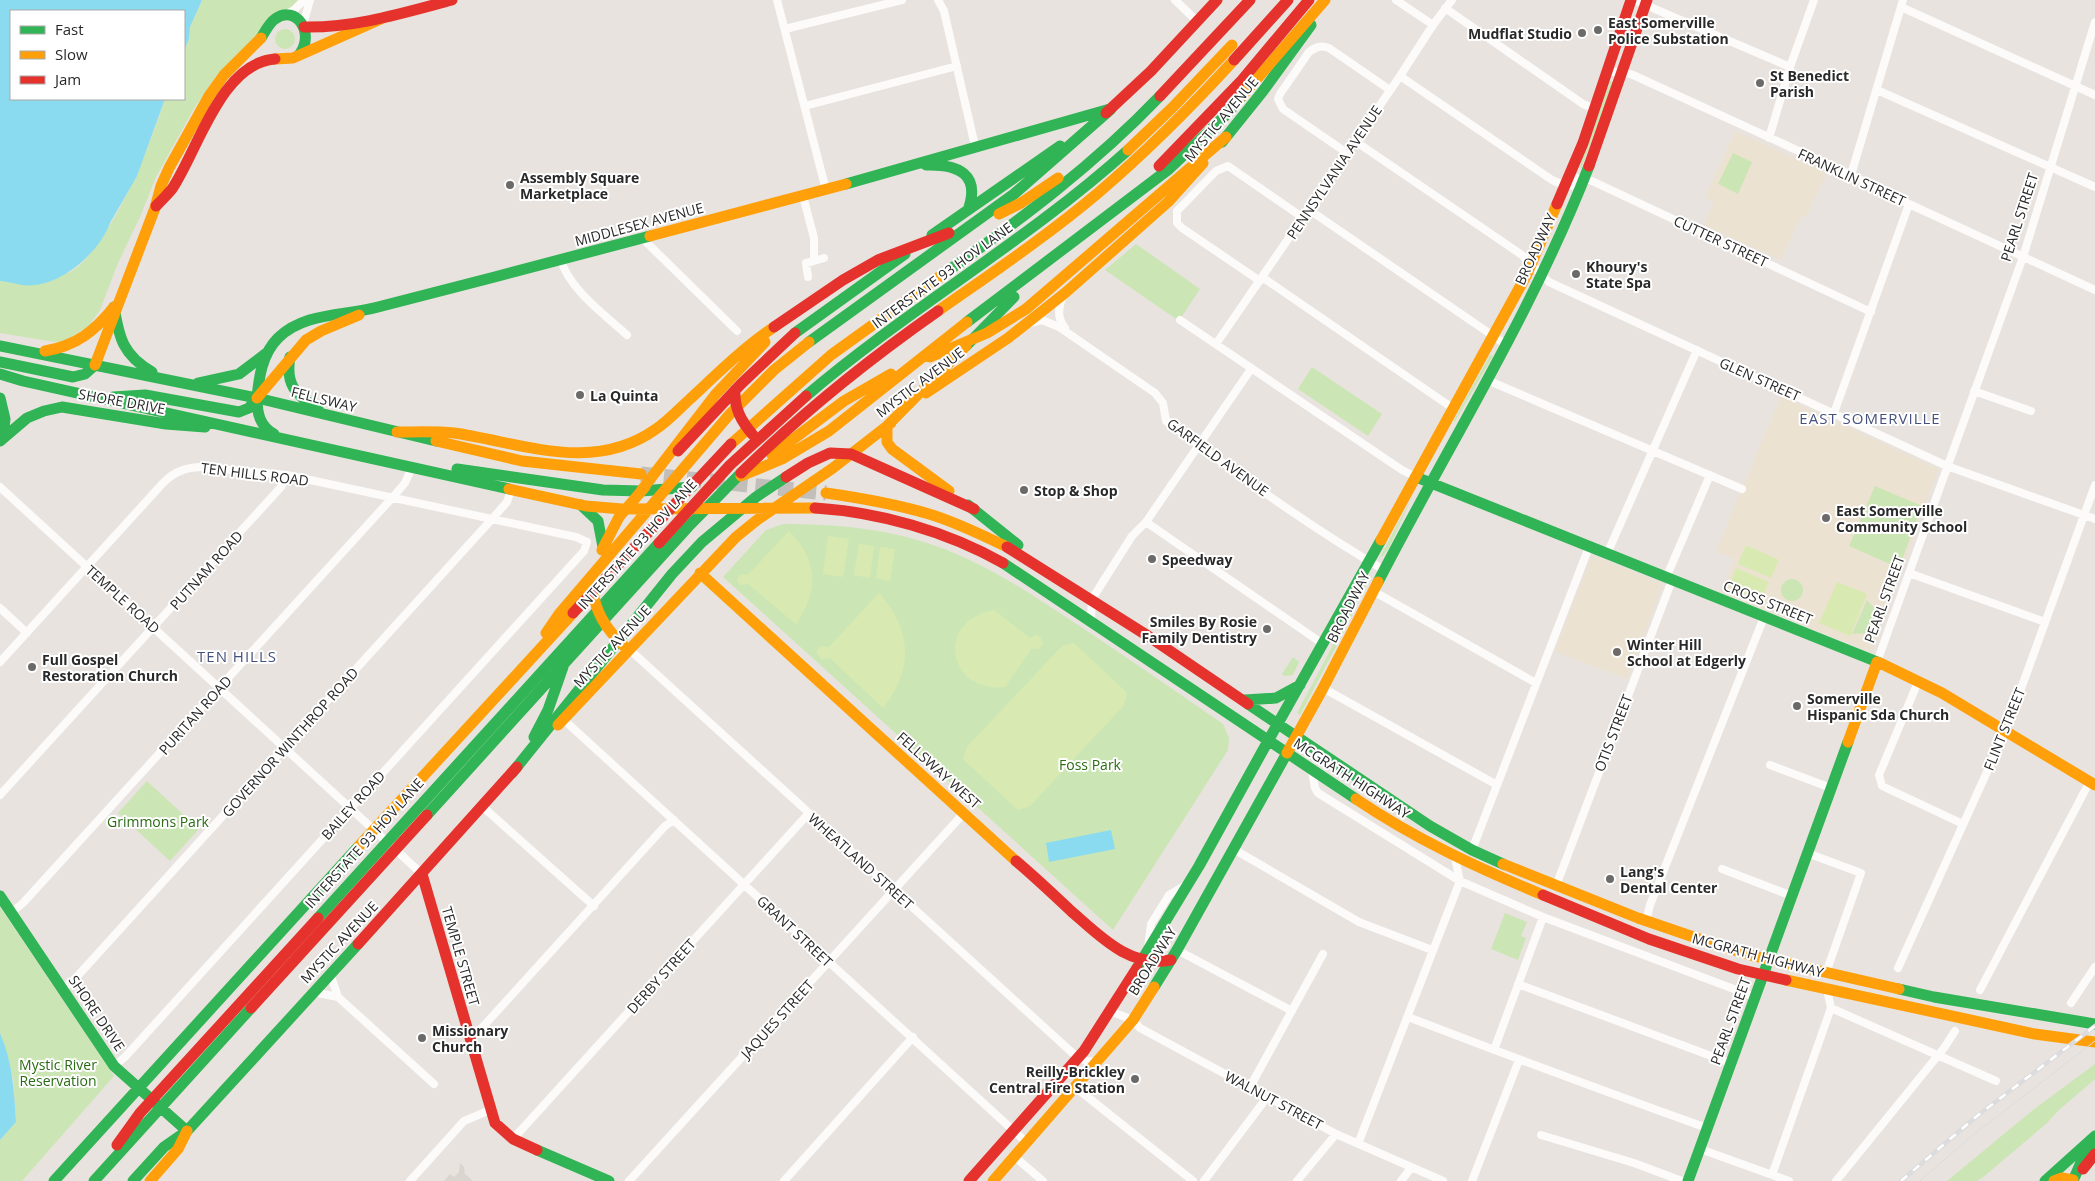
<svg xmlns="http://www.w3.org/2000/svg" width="2095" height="1181" font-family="'Open Sans',sans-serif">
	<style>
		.education { fill: #ece2d1 }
		.green { fill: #cbe6b4 }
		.pitch { fill: #d8eab1 }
		.plaza { fill: #dad5cf }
		.water { fill: #8bdbf0 }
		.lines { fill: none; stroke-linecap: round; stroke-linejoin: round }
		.highway-tunnel { stroke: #c2beba; stroke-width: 15; stroke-dasharray: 15 8; stroke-linecap: butt }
		.street { stroke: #fcfbfa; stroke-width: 8 }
		.fast { stroke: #30b455; stroke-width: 11 }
		.slow { stroke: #ff9f0a; stroke-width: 11 }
		.jam { stroke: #e5322d; stroke-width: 11 }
		.tram { stroke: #dcdcde; stroke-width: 1 }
		.rail-casing { stroke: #dcdcde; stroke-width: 4.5 }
		.rail { stroke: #fff; stroke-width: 2.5; stroke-dasharray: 8; stroke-linecap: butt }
		.poi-dot { fill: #6c6a68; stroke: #fff; stroke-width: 2 }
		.labels { text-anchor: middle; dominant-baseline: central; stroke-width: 4; stroke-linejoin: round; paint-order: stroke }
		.poi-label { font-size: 14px; font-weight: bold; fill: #292929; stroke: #fff; text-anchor: start }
		.street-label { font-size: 14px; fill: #292929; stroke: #fff }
		.park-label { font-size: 14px; fill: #2a6b14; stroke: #fff }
		.neighbourhood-label { font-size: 15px; letter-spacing: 1px; fill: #46527d; stroke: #fff }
	</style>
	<rect width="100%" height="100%" fill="#e8e3de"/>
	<path class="education" d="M1735 131 1826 173 1806 218 1801 216 1781 260 1704 225 1714 202 1705 197Z
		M1781 396 1938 469 1873 650 1871 652 1721 592 1735 559 1716 551Z
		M1592 555 1663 584 1627 679 1555 651Z"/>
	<path class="green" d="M202 0H299L288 10 267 19 252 42 237 54 216 76 193 110 156 177 140 217 118 263 100 310 89 326 66 340 55 342 0 333V281C5 281 10 282 15 283 23 283 61 276 68 273 108 253 152 141 165 99H184V51L189 39 190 27Z
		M275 39a10 10 0 1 1 20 0a10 10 0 1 1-20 0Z
		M1610 81 1614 82 1581 169 1580 166Z
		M1733 153 1752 162 1738 194 1718 184Z
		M1136 244 1200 289 1179 321 1105 270Z
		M1490 355 1493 356 1454 423V420Z
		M1312 367 1382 414 1368 436 1298 389Z
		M1875 486 1922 506 1899 568 1849 546Z
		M1413 495 1389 548 1383 556 1380 557Z
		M783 524C834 524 884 528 933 545 985 563 1030 593 1075 623 1125 656 1174 690 1223 724L1229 738 1228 750 1113 930 723 577 766 530Z
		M1367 576H1369V579L1356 603 1350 620 1300 715 1297 713 1332 647 1346 613Z
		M1781 590a11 11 0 1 1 22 0a11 11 0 1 1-22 0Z
		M1867 600 1875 609V622L1866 633 1852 634Z
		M1293 657 1299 662 1293 675 1284 676 1282 674Z
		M147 781 199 829 170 861 118 813Z
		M0 907 114 1076 22 1181H0V1140L16 1122 13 1078 0 1033Z
		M1505 913 1527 922 1521 936 1526 938 1518 960 1491 949Z
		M2095 1064V1079L2059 1110 2046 1124 1982 1178 1977 1181H1947L2033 1110Z"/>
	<path class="pitch" d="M789 531C818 561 819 589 796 624L748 584 740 585 737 580 740 574 748 575Z
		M828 536 849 539 843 577 823 574Z
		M859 544 874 546 870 578 854 575Z
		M1746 545 1779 560 1771 578 1738 564Z
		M880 547 895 549 890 581 876 578Z
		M1736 568 1769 582 1761 600 1729 586Z
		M1837 582 1867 594 1850 636 1819 623Z
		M879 593C912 631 914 668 883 708L830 658 821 659 817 653 818 648 822 646 829 647Z
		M994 610 1030 638 1036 635 1041 637 1043 643 1039 649 1032 648 1005 687C946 693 936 620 994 610Z
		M1074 643 1127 693 1124 705 1030 806 1018 810 963 759 967 747 1062 646Z"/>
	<path class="plaza" d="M460 1163 464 1167 465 1174 473 1181H444L450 1174 454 1177 459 1172Z"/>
	<path class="water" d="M0 0H202L190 27 189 39 184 51V11H11V99H165L137 176 110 223C100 251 65 282 35 285 23 287 12 282 0 281Z
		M1111 830 1115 849 1049 862 1046 843Z
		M0 1033C13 1063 14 1091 16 1122L0 1140Z"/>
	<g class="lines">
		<path class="highway-tunnel" d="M641 474 826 493"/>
		<path class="street" d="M777 0 826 190
			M938 0 944 11 975 146
			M1175 0 1197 21
			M1396 0 1433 25
			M1634 0 1790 67
			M1901 7 2095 95
			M1445 8 1583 104 1595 109
			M284 15 294 10 304 0
			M303 25 310 0
			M785 29 902 0
			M1608 72H1624L1633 75 1851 175 1909 204 2095 290
			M1400 76 1552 180 1566 186 1581 185
			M1877 90 2095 187
			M805 106 957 66
			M1769 138 1790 67 1814 0
			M1355 141 1522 255 1549 282 1947 466 2095 519
			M1347 153 1283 109 1278 99 1280 94 1309 52C1316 47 1320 45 1329 48L1390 90
			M1851 175 1903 0
			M1569 179 1584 178 1592 181 1871 312
			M803 196 814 238V261L806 263 808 277
			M1308 209 1505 344
			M642 238 737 331
			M561 260C569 289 605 315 627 335
			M814 261 824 258
			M1262 277 1454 409
			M1260 281 1182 228 1177 223V211L1216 171 1228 166 1302 217
			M1064 295C1058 306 1057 318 1065 328
			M1180 320 1402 470 1416 477
			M1030 323 1042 320 1059 327 1155 393 1163 403 1166 421C1236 473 1308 526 1384 570
			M1216 344 1400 76 1433 25 1452 0
			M1487 380 1742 489
			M1974 391 2031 411
			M1834 413 1909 204
			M0 487 422 874
			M1146 522 1323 644
			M1607 554 1697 350
			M1909 573 2045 622
			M1666 578 1710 475
			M1373 591 1536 683
			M0 608 27 633
			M1091 620 1092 599 1132 536 1146 522 1251 369
			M630 650 1078 1058 1087 1061 1097 1062
			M0 662 163 483C174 472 184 468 200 467L287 475 576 537 587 542 584 551 125 1057 114 1066
			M1877 662 2023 257 2095 22
			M1918 682 1879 775 1882 786 1963 824
			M1323 688 1497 785
			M564 720 1027 1143
			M1770 765 1831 788
			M1312 771 1315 788 1318 793 1460 881 1543 917 1755 997
			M0 795 281 487 287 475
			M483 807 594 906
			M1235 850 1359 922 1432 950
			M1472 850 1589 547
			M1807 853 1861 873 1826 973
			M1722 869 1792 896
			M1556 886 1672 580
			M11 913 23 903 392 498 405 483 412 467
			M1646 921 1650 905 1764 617
			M1148 947 1151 924 1169 895 1186 885
			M1177 950 1292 1011
			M1898 968 2006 730 2095 485
			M330 973 338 997 434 1084
			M1518 984 1730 1063
			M62 989 73 981 492 519 507 502 511 490
			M1980 990 2090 781
			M313 992 338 997
			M2071 1003 2095 967
			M1831 1008 1996 1081
			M1110 1011 1133 1020 1140 1028 1336 1134 1443 1181
			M1408 1017C1507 1055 1607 1092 1707 1128
			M470 1041 665 826 674 820
			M1494 1050 1543 917
			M1075 1087 1193 1181
			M1250 1087 1323 954
			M1541 1135 1634 1163 1682 1181
			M513 1139 809 813
			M1358 1144 1460 881 1455 858
			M1700 1149 1789 1181
			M1015 1157 1043 1181
			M1772 1175 1831 1008 1827 989
			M410 1181 464 1121 490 1110
			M629 1181 964 813
			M784 1181 913 1037
			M1204 1181 1268 1096
			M1297 1181 1336 1134
			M1401 1181 1411 1168
			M1472 1181 1519 1060
			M1836 1181 1944 1048 1955 1031"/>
		<path class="fast" d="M261 38C265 32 269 23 275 19 296 4 316 33 299 55
			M1222 142 1263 91 1311 25
			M926 165C958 164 981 174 968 210
			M846 184 1110 109
			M932 235 1060 146
			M942 275C1019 221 1094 165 1160 96
			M114 307C119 338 123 355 152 372
			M967 322 1169 169 1227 114 1242 96
			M795 333 905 254
			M809 342 1014 194 1111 109
			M0 346 257 398 436 441
			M966 346 1014 297
			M290 357C285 385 296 395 318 409
			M0 362 73 377 85 374 95 365
			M0 374 23 381 509 489
			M198 383 239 374 268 352
			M806 396C909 308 1027 241 1128 150
			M113 397 145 395 239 412 249 408 257 398
			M0 398 5 419 3 437
			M257 398C259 377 262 354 278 338 304 312 345 316 378 307 469 284 559 260 650 236
			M257 398C257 414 260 426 274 434
			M0 441 27 418 44 411 62 407 166 424 205 427
			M457 469 603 490 641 491 692 487
			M1416 477 1880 663
			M581 505 598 521 603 547
			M968 505 1018 545
			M1003 563 1356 799
			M1378 582C1449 444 1533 311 1589 166
			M1245 700 1276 698 1300 685
			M1248 704 1430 826 1472 850 1503 864
			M534 737 548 710 563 667
			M1268 741 1381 540
			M512 773 672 574 702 542 756 497 786 477
			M427 815 688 527 741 473
			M0 896 114 1066 187 1131
			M318 918 659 543
			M1137 968 1199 866 1268 741
			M1154 987 1177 950 1287 753
			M1899 989 1934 997 2095 1024
			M537 1150 609 1181
			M54 1181 359 846
			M94 1181 251 1008
			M133 1181 164 1147 187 1131 358 944
			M1688 1181 1848 742
			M2045 1181 2095 1136
			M2073 1181 2082 1160 2092 1144"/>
		<path class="slow" d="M275 59 293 58 383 18
			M1242 96 1325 0
			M1128 150 1173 107 1232 45
			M999 214 1021 203 1058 178
			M650 236 846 184
			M938 311C992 273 1047 236 1098 193 1146 152 1191 107 1234 60
			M45 351C76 346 95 331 114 307
			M930 357 987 333 1026 309 1226 137
			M95 365 155 208 161 186 169 168 209 96 224 75 261 38
			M926 393 1008 338 1065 293 1168 202 1203 163
			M257 398 306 340 321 331 359 315
			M397 432C416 432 436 431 454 433 523 443 593 474 656 429 668 421 679 409 690 399 717 374 743 348 774 327
			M436 441 522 461 641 474
			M731 444 831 355 942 275
			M772 455 844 401 891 374
			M741 476 782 459 829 431 967 322
			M509 489 586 506 622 509 815 508
			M641 491 715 395 765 342
			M949 491 892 449 887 442V426L966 346
			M826 493C861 498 895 504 929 514 956 522 982 535 1007 547
			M1381 540 1527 274 1557 204
			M602 550 619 517 645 487
			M700 573 1016 861
			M592 587C595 612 606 629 624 646
			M546 633 559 614 729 415 774 370 809 342
			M1880 663 1942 693 2095 785
			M558 725 736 537 757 520 833 468 891 423
			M1848 742 1877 662
			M1287 753 1322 690 1378 582
			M1356 799C1415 839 1478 868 1543 895
			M359 846 573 613
			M1503 864 1638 918 1714 944 1754 956 1899 989
			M1786 980 2035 1034 2095 1042
			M150 1181 178 1149 187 1131
			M993 1181 1133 1020 1154 987
			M2054 1181 2062 1178 2073 1180"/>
		<path class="jam" d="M304 27C355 28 403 13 452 0
			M1234 60 1288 0
			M1160 96 1250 0
			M1106 113 1151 71 1217 0
			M1159 166 1242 80 1309 0
			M1589 166 1647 0
			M1557 204 1583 143 1631 0
			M156 206C161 201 167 195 172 189 198 150 221 63 275 59
			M774 327 843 280 878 260 949 233
			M735 390C734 408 741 421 753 435
			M678 451 741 384 795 333
			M741 473C802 413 868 360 938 311
			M786 477 808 463 830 453 851 454 974 509
			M815 508C879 512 946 531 1003 563
			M659 543 730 465 806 396
			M1007 547 1148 636 1248 704
			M573 613 731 444
			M1016 861C1035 877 1053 894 1071 911 1100 936 1129 968 1171 960
			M422 874 495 1123 513 1139 537 1150
			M1543 895 1649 939 1738 969 1786 980
			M358 944 517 767
			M251 1008 427 815
			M117 1145 140 1113 318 918
			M2083 1169 2095 1154
			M969 1181 1084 1051 1137 968"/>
		<path class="tram" d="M1920 1181 1968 1139 2095 1041"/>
		<defs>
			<path id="rail" d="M1901 1181 1977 1116 2095 1026"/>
		</defs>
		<use href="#rail" class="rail-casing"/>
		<use href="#rail" class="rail"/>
	</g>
	<g class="poi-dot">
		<circle cx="1598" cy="30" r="5"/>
		<circle cx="1582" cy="33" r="5"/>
		<circle cx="1760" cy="83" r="5"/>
		<circle cx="510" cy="185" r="5"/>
		<circle cx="1576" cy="274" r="5"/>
		<circle cx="580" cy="395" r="5"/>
		<circle cx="1024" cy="490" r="5"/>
		<circle cx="1826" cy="518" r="5"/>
		<circle cx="1152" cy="559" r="5"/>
		<circle cx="1267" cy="629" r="5"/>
		<circle cx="1617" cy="652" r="5"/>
		<circle cx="32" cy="667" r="5"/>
		<circle cx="1797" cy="706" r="5"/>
		<circle cx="1610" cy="879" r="5"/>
		<circle cx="422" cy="1038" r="5"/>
		<circle cx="1135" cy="1079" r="5"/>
	</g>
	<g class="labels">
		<g class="poi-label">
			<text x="1608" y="22">East Somerville<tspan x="1608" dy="16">Police Substation</tspan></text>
			<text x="1572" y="33" text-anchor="end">Mudflat Studio</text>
			<text x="1770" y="75">St Benedict<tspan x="1770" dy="16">Parish</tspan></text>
			<text x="520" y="177">Assembly Square<tspan x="520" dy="16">Marketplace</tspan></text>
			<text x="1586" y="266">Khoury's<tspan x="1586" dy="16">State Spa</tspan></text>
			<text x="590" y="395">La Quinta</text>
			<text x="1034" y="490">Stop &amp; Shop</text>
			<text x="1836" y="510">East Somerville<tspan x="1836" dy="16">Community School</tspan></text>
			<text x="1162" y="559">Speedway</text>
			<text x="1257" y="621" text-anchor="end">Smiles By Rosie<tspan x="1257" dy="16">Family Dentistry</tspan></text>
			<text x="1627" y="644">Winter Hill<tspan x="1627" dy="16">School at Edgerly</tspan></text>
			<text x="42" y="659">Full Gospel<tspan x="42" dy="16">Restoration Church</tspan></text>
			<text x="1807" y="698">Somerville<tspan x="1807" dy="16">Hispanic Sda Church</tspan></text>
			<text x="1620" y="871">Lang's<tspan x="1620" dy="16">Dental Center</tspan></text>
			<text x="432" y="1030">Missionary<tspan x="432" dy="16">Church</tspan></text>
			<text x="1125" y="1071" text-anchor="end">Reilly-Brickley<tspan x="1125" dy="16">Central Fire Station</tspan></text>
		</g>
		<g class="street-label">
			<text transform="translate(1221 119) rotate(-50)">MYSTIC AVENUE</text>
			<text transform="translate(1334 172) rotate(-56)">PENNSYLVANIA AVENUE</text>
			<text transform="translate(1852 177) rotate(25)">FRANKLIN STREET</text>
			<text transform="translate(2019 217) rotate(-72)">PEARL STREET</text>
			<text transform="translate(639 224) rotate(-15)">MIDDLESEX AVENUE</text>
			<text transform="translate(1721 241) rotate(25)">CUTTER STREET</text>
			<text transform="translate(1535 249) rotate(-65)">BROADWAY</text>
			<text transform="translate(942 275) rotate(-36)">INTERSTATE 93 HOV LANE</text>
			<text transform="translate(1760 379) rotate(24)">GLEN STREET</text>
			<text transform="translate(920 382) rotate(-37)">MYSTIC AVENUE</text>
			<text transform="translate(324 399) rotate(14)">FELLSWAY</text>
			<text transform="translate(122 401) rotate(10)">SHORE DRIVE</text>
			<text transform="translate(1218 457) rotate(36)">GARFIELD AVENUE</text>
			<text transform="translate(255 474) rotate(7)">TEN HILLS ROAD</text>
			<text transform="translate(637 544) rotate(-48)">INTERSTATE 93 HOV LANE</text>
			<text transform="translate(206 570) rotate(-48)">PUTNAM ROAD</text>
			<text transform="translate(123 599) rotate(42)">TEMPLE ROAD</text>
			<text transform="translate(1884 599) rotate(-70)">PEARL STREET</text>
			<text transform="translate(1768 602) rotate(22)">CROSS STREET</text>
			<text transform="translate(1348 607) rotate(-63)">BROADWAY</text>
			<text transform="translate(612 646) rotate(-47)">MYSTIC AVENUE</text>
			<text transform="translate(195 715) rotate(-48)">PURITAN ROAD</text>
			<text transform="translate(2004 729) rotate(-68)">FLINT STREET</text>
			<text transform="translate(1613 733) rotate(-69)">OTIS STREET</text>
			<text transform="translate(290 742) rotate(-48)">GOVERNOR WINTHROP ROAD</text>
			<text transform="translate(939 770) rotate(42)">FELLSWAY WEST</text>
			<text transform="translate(1352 778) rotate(33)">MCGRATH HIGHWAY</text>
			<text transform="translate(353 805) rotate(-48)">BAILEY ROAD</text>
			<text transform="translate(364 843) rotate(-48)">INTERSTATE 93 HOV LANE</text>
			<text transform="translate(861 861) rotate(42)">WHEATLAND STREET</text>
			<text transform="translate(795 931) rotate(43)">GRANT STREET</text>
			<text transform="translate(339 942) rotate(-47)">MYSTIC AVENUE</text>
			<text transform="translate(1758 955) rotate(15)">MCGRATH HIGHWAY</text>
			<text transform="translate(461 956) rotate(74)">TEMPLE STREET</text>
			<text transform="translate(1152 961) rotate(-58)">BROADWAY</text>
			<text transform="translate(661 976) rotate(-48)">DERBY STREET</text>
			<text transform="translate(97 1013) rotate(56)">SHORE DRIVE</text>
			<text transform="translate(777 1019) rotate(-48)">JAQUES STREET</text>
			<text transform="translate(1730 1021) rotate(-70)">PEARL STREET</text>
			<text transform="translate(1274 1100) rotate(28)">WALNUT STREET</text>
		</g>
		<g class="park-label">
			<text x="1090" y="764">Foss Park</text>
			<text x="158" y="821">Grimmons Park</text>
			<text x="58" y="1064">Mystic River<tspan x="58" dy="16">Reservation</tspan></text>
		</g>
		<g class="neighbourhood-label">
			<text x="1870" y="418">EAST SOMERVILLE</text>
			<text x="237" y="656">TEN HILLS</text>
		</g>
	</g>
	<rect x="10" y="10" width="175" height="90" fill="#ffffff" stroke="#a9a9a9"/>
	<rect x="20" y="26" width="25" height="8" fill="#30b455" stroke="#a9a9a9"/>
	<text x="55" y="35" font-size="15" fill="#292929">Fast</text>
	<rect x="20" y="51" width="25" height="8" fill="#ff9f0a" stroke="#a9a9a9"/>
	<text x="55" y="60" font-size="15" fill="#292929">Slow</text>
	<rect x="20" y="76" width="25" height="8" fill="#e5322d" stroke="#a9a9a9"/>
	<text x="55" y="85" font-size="15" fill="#292929">Jam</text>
</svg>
